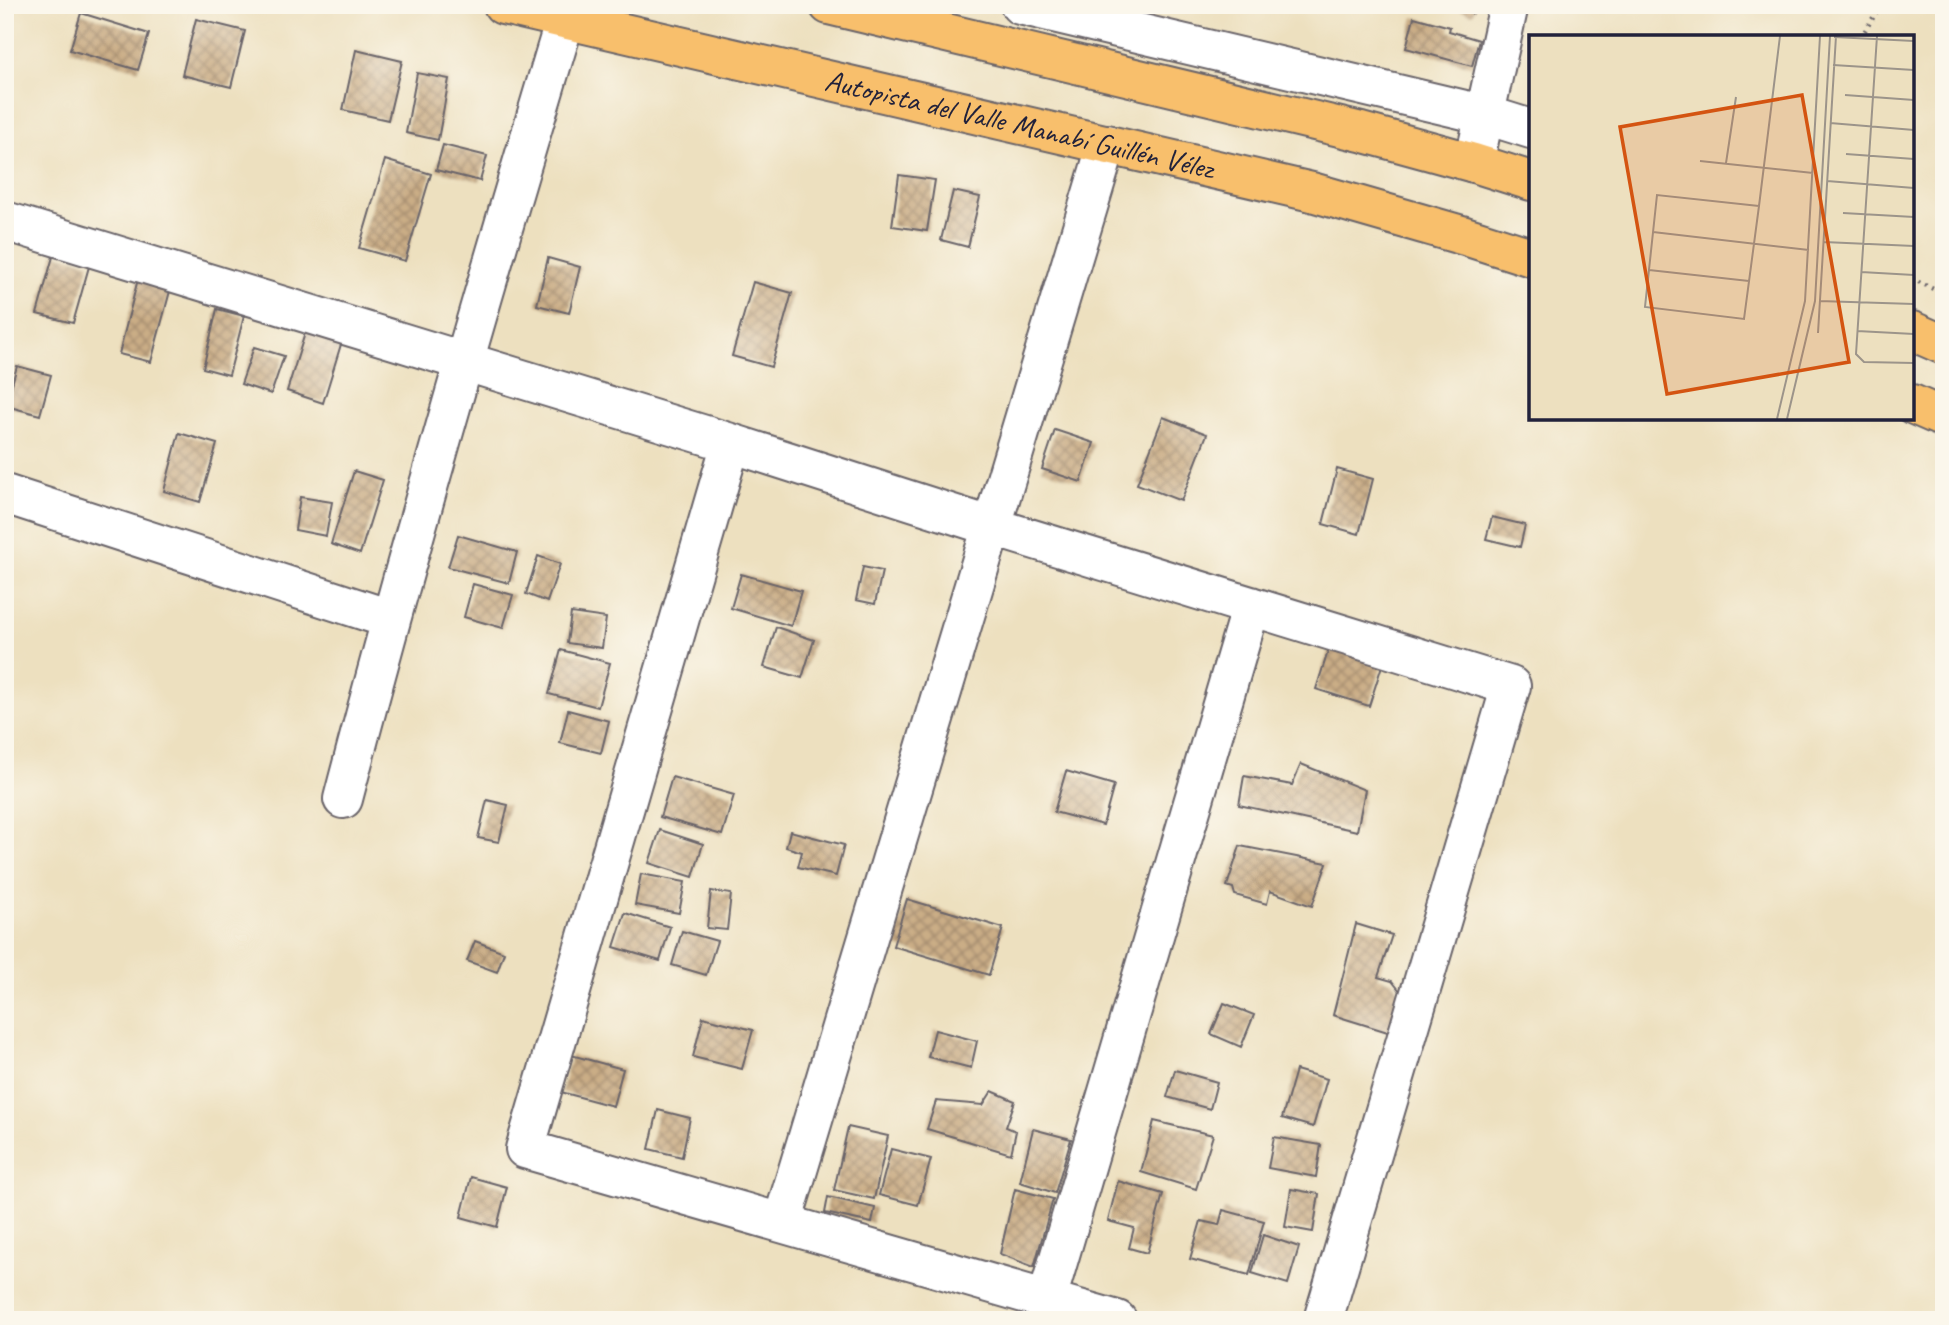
<svg xmlns="http://www.w3.org/2000/svg" width="1949" height="1325" font-family="Caveat,sans-serif">
	<style>
		.building { fill: url(#building-cross-hatch) }
		.lines { fill: none; stroke-linecap: round; stroke-linejoin: round }
		.minor-casing { stroke: #696469; stroke-width: 42 }
		.major-casing { stroke: #696469; stroke-width: 42 }
		.path { stroke: #696469; stroke-width: 4.5; stroke-dasharray: 2 5; stroke-linecap: butt }
		.minor { stroke: #fff; stroke-width: 38 }
		.major { stroke: #f8bf6c; stroke-width: 38 }
		.labels { text-anchor: middle; dominant-baseline: central; stroke-width: 6; stroke-linejoin: round; paint-order: stroke }
		.street-label { font-size: 30px; fill: #22223b; stroke: #fbf7ec }
		.inset-road { fill: none; stroke: #9c948a; stroke-width: 2 }
		.view { fill: #d45411; fill-opacity: 0.15; stroke: #d45411; stroke-width: 3.5 }
		.inset-edge { fill: none; stroke: #22223b; stroke-width: 3.5 }
	</style>
	<defs>
		<pattern id="building-cross-hatch" width="8" height="8" patternUnits="userSpaceOnUse" patternTransform="scale(1.75)"><rect width="8" height="8" fill="#caad86"/><path d="M0 0l8 8M0 8l8-8" fill="none" stroke="#a48c6f"/></pattern>
	</defs>
	<rect width="100%" height="100%" fill="#fbf7ec"/>
	<filter id="ink" filterUnits="userSpaceOnUse"><feTurbulence type="fractalNoise" baseFrequency=".0143" numOctaves="2"/><feDisplacementMap in="SourceGraphic" scale="14" xChannelSelector="R" yChannelSelector="G"/><feConvolveMatrix kernelMatrix="1 2 1 2 8 2 1 2 1" color-interpolation-filters="sRGB"/></filter>
	<filter id="wash" filterUnits="userSpaceOnUse"><feTurbulence type="fractalNoise" baseFrequency=".00686" numOctaves="4" result="noise"/><feDisplacementMap in="SourceGraphic" scale="28" xChannelSelector="R" yChannelSelector="G"/><feGaussianBlur stdDeviation="1.57" result="paint"/><feColorMatrix in="noise" values="0 0 0 0 0 0 0 0 0 0 0 0 0 0 0 0 0 1.4 0 .05"/><feComposite in="paint" operator="in"/></filter>
	<g filter="url(#wash)">
		<rect width="100%" height="100%" fill="#ede0bf"/>
		<g id="blocks">
			<path class="building" d="M1446 5H1476L1473 14Z
				M81 13 149 34 138 70 70 50Z
				M1414 17 1450 27 1449 31 1479 40 1472 66 1406 48Z
				M196 19 245 31 231 87 182 75Z
				M356 50 402 61 388 120 343 110Z
				M417 73 449 79 438 140 406 133Z
				M443 145 487 156 480 181 436 170Z
				M385 160 431 174 405 261 359 248Z
				M899 175 935 180 927 231 892 226Z
				M953 191 980 197 968 247 941 240Z
				M54 253 90 263 73 323 37 314Z
				M548 258 580 267 569 313 537 305Z
				M141 267 174 276 151 362 119 354Z
				M753 282 792 293 771 367 732 356Z
				M217 309 244 316 229 375 203 368Z
				M310 317 346 328 323 403 287 391Z
				M254 347 284 356 271 394 241 384Z
				M17 366 51 375 40 415 6 406Z
				M1163 417 1207 434 1181 501 1137 484Z
				M1055 430 1094 443 1081 482 1042 469Z
				M179 433 217 444 200 502 164 491Z
				M1337 469 1373 479 1359 534 1323 524Z
				M354 471 383 480 360 554 331 544Z
				M300 497 332 502 326 536 295 530Z
				M1492 517 1525 525 1520 547 1486 539Z
				M458 535 517 552 509 583 448 567Z
				M538 556 560 564 547 602 526 594Z
				M863 567 882 571 875 604 856 600Z
				M741 574 801 591 791 626 731 608Z
				M473 584 513 595 503 628 464 617Z
				M571 613 606 618 602 648 567 643Z
				M776 627 814 640 802 678 764 667Z
				M1333 636 1386 653 1369 706 1316 689Z
				M561 650 610 663 598 707 549 694Z
				M568 710 609 721 601 753 560 743Z
				M1301 764 1365 790 1357 831 1239 805 1244 776 1292 785Z
				M1066 771 1114 785 1103 825 1054 812Z
				M672 777 734 795 722 835 660 817Z
				M487 800 508 805 499 842 478 838Z
				M660 830 703 844 693 877 649 863Z
				M790 831 844 845 836 876 798 867 802 852 786 847Z
				M1240 846 1327 863 1312 906 1270 891 1267 904 1235 895 1233 888 1227 886Z
				M641 874 685 882 679 913 635 905Z
				M711 891 731 894 727 930 707 928Z
				M907 899 1003 928 989 975 893 946Z
				M625 913 670 927 660 961 614 947Z
				M1356 924 1392 935 1378 977 1392 981 1404 996 1391 1033 1333 1015Z
				M682 931 717 941 706 975 672 965Z
				M475 941 504 952 497 972 467 961Z
				M1224 1003 1254 1015 1241 1047 1211 1034Z
				M703 1017 753 1030 742 1069 693 1057Z
				M935 1030 977 1041 971 1068 928 1057Z
				M571 1055 623 1069 613 1106 561 1092Z
				M1175 1070 1217 1082 1210 1109 1167 1097Z
				M1296 1070 1327 1079 1313 1127 1282 1118Z
				M992 1091 1015 1101 1006 1127 1016 1131 1011 1154 927 1129 936 1101 983 1105Z
				M658 1110 690 1118 682 1157 649 1149Z
				M1154 1121 1213 1135 1196 1189 1141 1172Z
				M848 1127 888 1136 874 1199 834 1190Z
				M1033 1129 1071 1139 1055 1193 1020 1182Z
				M1274 1137 1321 1145 1316 1177 1268 1168Z
				M891 1149 931 1159 918 1205 879 1195Z
				M471 1177 507 1187 497 1227 461 1217Z
				M1118 1181 1163 1194 1147 1253 1129 1248 1134 1228 1108 1221Z
				M1015 1189 1053 1199 1034 1267 1000 1254Z
				M1291 1189 1319 1194 1313 1232 1285 1227Z
				M828 1197 875 1208 872 1223 825 1213Z
				M1223 1210 1264 1221 1249 1275 1190 1259 1201 1221 1219 1225Z
				M1263 1235 1299 1247 1288 1284 1252 1273Z"/>
		</g>
	</g>
	<g filter="url(#ink)">
		<use href="#blocks" fill-opacity="0" stroke="#696469" stroke-width="2"/>
		<g class="lines">
			<defs>
				<path id="minor" d="M1020 5 1486 115 1531 129
					M1474 163 1509 5
					M5 221 731 443 990 526 1511 686 1323 1320
					M731 443 525 1149 1117 1320
					M5 494 390 619
					M343 799C411 538 487 279 565 20
					M782 1223 1107 144
					M1047 1299 1251 606"/>
				<g id="major">
					<path id="s1" d="M503 5 1312 192 1465 236 1531 257"/>
					<path d="M829 5 1361 132 1474 163 1531 181"/>
					<path d="M1912 331 1944 345"/>
					<path d="M1912 404 1944 418"/>
				</g>
			</defs>
			<use href="#minor" class="minor-casing"/>
			<use href="#major" class="major-casing"/>
			<path class="path" d="M1861 37 1881 5
				M1912 279 1944 294"/>
			<use href="#minor" class="minor"/>
			<use href="#major" class="major"/>
		</g>
	</g>
	<g class="labels">
		<g class="street-label">
			<text stroke="none"><textPath href="#s1" startOffset="530">Autopista del Valle Manabí Guillén Vélez</textPath></text>
		</g>
	</g>
	<g transform="translate(1529 35)">
		<rect width="385" height="385" fill="#ede0bf"/>
		<path class="inset-road" d="M348 1 327 319 335 327 385 328M305 2 385 6M304 30 385 35M316 60 385 65M301 88 385 95M317 119 385 124M171 126 284 138M197 128 207 62M298 146 385 153M230 171 128 160 116 272 215 284 230 171 251 1M314 178 385 182M124 197 280 215M295 207 385 211M120 235 220 246M332 237 385 240M290 266 385 269M328 296 385 299M289 298 307 1M248 384 276 266 291 1M258 384 286 266 301 1"/>
		<path class="view" d="M273 60 320 327 138 359 91 92Z"/>
		<rect width="385" height="385" class="inset-edge"/>
	</g>
	<rect width="1949" height="1325" fill="none" stroke="#fbf7ec" stroke-width="28"/>
</svg>
